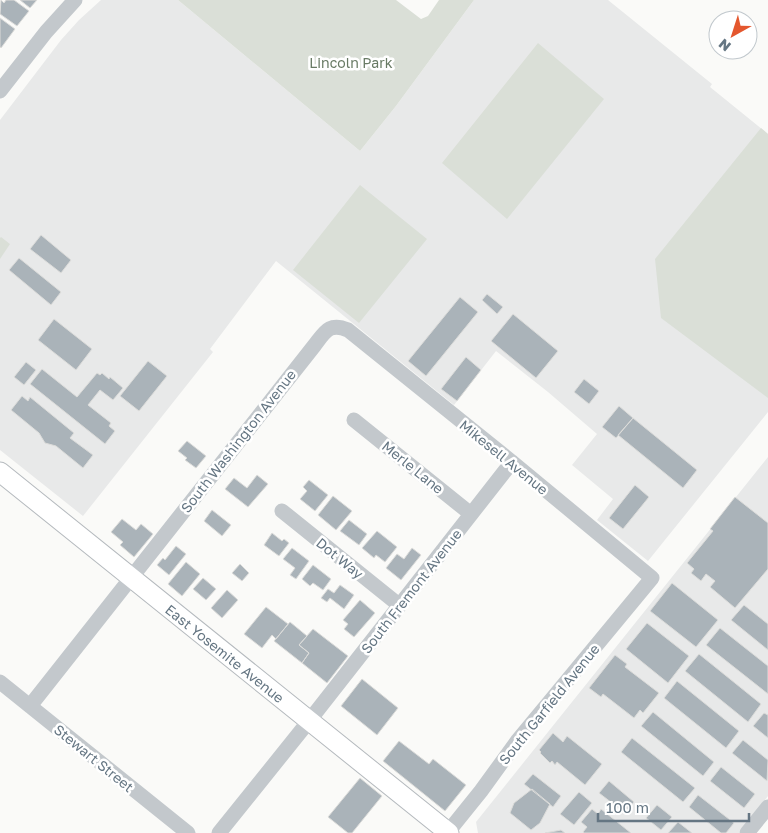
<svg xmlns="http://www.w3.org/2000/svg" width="768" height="833" font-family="'Golos Text',sans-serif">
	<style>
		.built { fill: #e8e9e9 }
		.green { fill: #dadfd7 }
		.building { fill: #aab3b9; stroke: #dcdcda }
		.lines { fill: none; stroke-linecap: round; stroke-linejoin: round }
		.major-casing { stroke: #b5babe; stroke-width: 21 }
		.minor { stroke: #c3c8cc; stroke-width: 15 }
		.major { stroke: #fff; stroke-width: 19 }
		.labels { text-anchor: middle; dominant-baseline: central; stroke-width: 5; stroke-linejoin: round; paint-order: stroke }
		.park-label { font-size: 14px; fill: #687a64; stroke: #fff }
		.street-label { font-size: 14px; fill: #657683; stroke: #fff }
	</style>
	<rect width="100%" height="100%" fill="#fafaf8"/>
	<path class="built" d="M101 0H178L360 151 396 106 474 0H608L712 84 710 87 768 134V412L648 561 597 520 613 499 572 465 597 434 548 392 496 351 454 405 276 261 210 349 213 352 83 516 0 450V120L61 40 79 20Z
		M768 457V796L739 833H478L476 822Z"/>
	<path class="green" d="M178 0H396L421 19 428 16 439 0H474L396 106 360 151Z
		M538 43 604 99 507 219 442 163Z
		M761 128 768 134V398L661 318 655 259Z
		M360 185 427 239 359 323 293 270Z
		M1 237 10 244 0 259V238Z"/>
	<path class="building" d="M1 0 4 3 6 0H14L29 11 17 26 0 14Z
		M20 0H37L30 8Z
		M0 18 15 29 1 48 0 47Z
		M41 235 71 260 61 273 30 249Z
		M19 258 61 292 51 305 9 270Z
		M487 294 503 307 497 314 482 300Z
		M460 297 478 312 426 376 408 361Z
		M513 314 558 351 536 378 491 341Z
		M54 319 92 349 76 370 38 340Z
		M466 357 481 370 457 401 441 389Z
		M148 361 167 376 139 411 120 396Z
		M26 362 36 370 24 385 14 377Z
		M42 369 77 397 97 373 100 375 102 373 109 379 110 377 123 388 113 400 100 390 88 405 111 423 109 426 115 431 105 444 30 384Z
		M584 379 599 391 589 404 574 392Z
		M22 396 28 401 30 397 74 433 70 438 93 455 83 468 56 446 45 443 39 433 11 410Z
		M619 406 633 418 616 438 602 427Z
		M633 418 697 470 683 488 618 435Z
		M187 441 206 456 196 468 185 460 187 458 178 451Z
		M257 475 268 484 248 507 225 489 234 478 247 488Z
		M309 480 328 495 315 511 300 499 307 491 303 487Z
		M635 485 649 497 623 529 609 518Z
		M333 496 352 511 336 530 318 515Z
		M735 497 768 523V569L735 608 710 587 715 581 706 574 701 581 691 573 694 569 687 563 713 531 710 529Z
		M212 510 231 525 222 536 204 521Z
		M122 519 136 530 141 524 153 534 134 557 120 545 123 542 111 532Z
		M349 520 367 534 359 545 340 531Z
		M377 531 397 547 385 562 376 555 374 558 362 548Z
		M272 533 282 541 284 539 289 543 279 556 264 545Z
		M176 546 186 554 169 575 157 565 163 558 165 560Z
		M292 548 309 561 296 579 290 575 295 568 283 559Z
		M412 548 421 555 401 580 386 568 397 554 404 559Z
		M186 562 200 574 182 596 168 584Z
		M240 564 249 573 242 581 232 573Z
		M313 565 331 579 323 590 313 583 310 586 302 579Z
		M203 578 216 589 206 600 193 589Z
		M672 583 718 620 696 647 650 611Z
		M340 585 354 595 344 609 330 598 327 602 321 598 328 589 334 593Z
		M227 590 238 600 222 618 211 608Z
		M360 600 375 613 354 637 344 629 348 624 343 620Z
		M744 605 768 624V650L731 620Z
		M266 607 288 624 276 639 272 635 262 648 244 634Z
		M290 622 307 636 299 645 309 653 302 663 274 641Z
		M647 623 689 656 668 683 626 649Z
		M720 628 768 666V694L706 645Z
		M313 629 348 656 327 683 302 663 309 653 299 645Z
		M699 654 761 704 748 722 685 671Z
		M615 655 627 664 625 667 659 693 643 713 640 710 634 718 603 694 601 697 589 688Z
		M362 679 398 708 377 735 341 706Z
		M677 681 739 731 726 748 664 698Z
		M653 712 714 762 703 776 641 726Z
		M764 713 768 715V738L753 726Z
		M553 733 563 742 567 736 602 764 585 785 557 762 555 765 552 761 550 763 540 753 541 752 539 750Z
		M632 738 695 788 683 802 621 752Z
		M743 740 768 760 767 781 732 753Z
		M399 741 429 764 433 759 466 785 445 811 383 761Z
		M721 767 755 794 744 808 710 781Z
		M533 774 561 796 553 807 524 784Z
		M360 778 382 796 352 833H348L328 817Z
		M609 781 634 802 625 813 599 793Z
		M532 789 550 804 540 823 531 830 510 813 514 803Z
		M579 792 592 803 574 825 560 814Z
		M698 795 734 823 726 833H721L689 807Z
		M657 805 672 817 661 830 646 818Z
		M592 809 598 814 601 809 631 833H584L583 832 587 827 581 822Z
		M678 822 692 833H668Z
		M561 830 565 833H545Z"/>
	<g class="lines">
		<defs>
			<g id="major">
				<path id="s1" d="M0 472 449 833"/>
			</g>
		</defs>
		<use href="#major" class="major-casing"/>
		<path class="minor" d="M0 91 46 32 75 0
			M354 420 471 514
			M282 511 399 605
			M0 682 188 833
			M30 706 314 346C325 332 329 322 348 330L512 462 652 578 518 740 481 791 448 832
			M219 833 309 721 512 462
			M747 833 768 807"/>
		<use href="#major" class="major"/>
	</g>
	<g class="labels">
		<g class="park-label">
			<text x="351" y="62">Lincoln Park</text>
		</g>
		<g class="street-label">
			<text transform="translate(238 441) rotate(-52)">South Washington Avenue</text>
			<text transform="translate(504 457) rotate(39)">Mikesell Avenue</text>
			<text transform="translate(413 467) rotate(39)">Merle Lane</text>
			<text transform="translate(340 558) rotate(39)">Dot Way</text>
			<text transform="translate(411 591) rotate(-52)">South Fremont Avenue</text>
			<text stroke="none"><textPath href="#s1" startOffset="289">East Yosemite Avenue</textPath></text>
			<text transform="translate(549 704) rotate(-51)">South Garfield Avenue</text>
			<text transform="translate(94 758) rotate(39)">Stewart Street</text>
		</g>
	</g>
	<g transform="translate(733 35) rotate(219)"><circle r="24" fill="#ffffff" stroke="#c1c8cd"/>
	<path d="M0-4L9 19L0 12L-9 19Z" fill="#e4572e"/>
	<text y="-8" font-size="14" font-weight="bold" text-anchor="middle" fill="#657683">N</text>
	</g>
	<path d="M598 813v8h151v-8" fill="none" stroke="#657683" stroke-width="2.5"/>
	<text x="606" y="813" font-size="15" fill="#657683" stroke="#ffffff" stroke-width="4" paint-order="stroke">100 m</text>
</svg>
